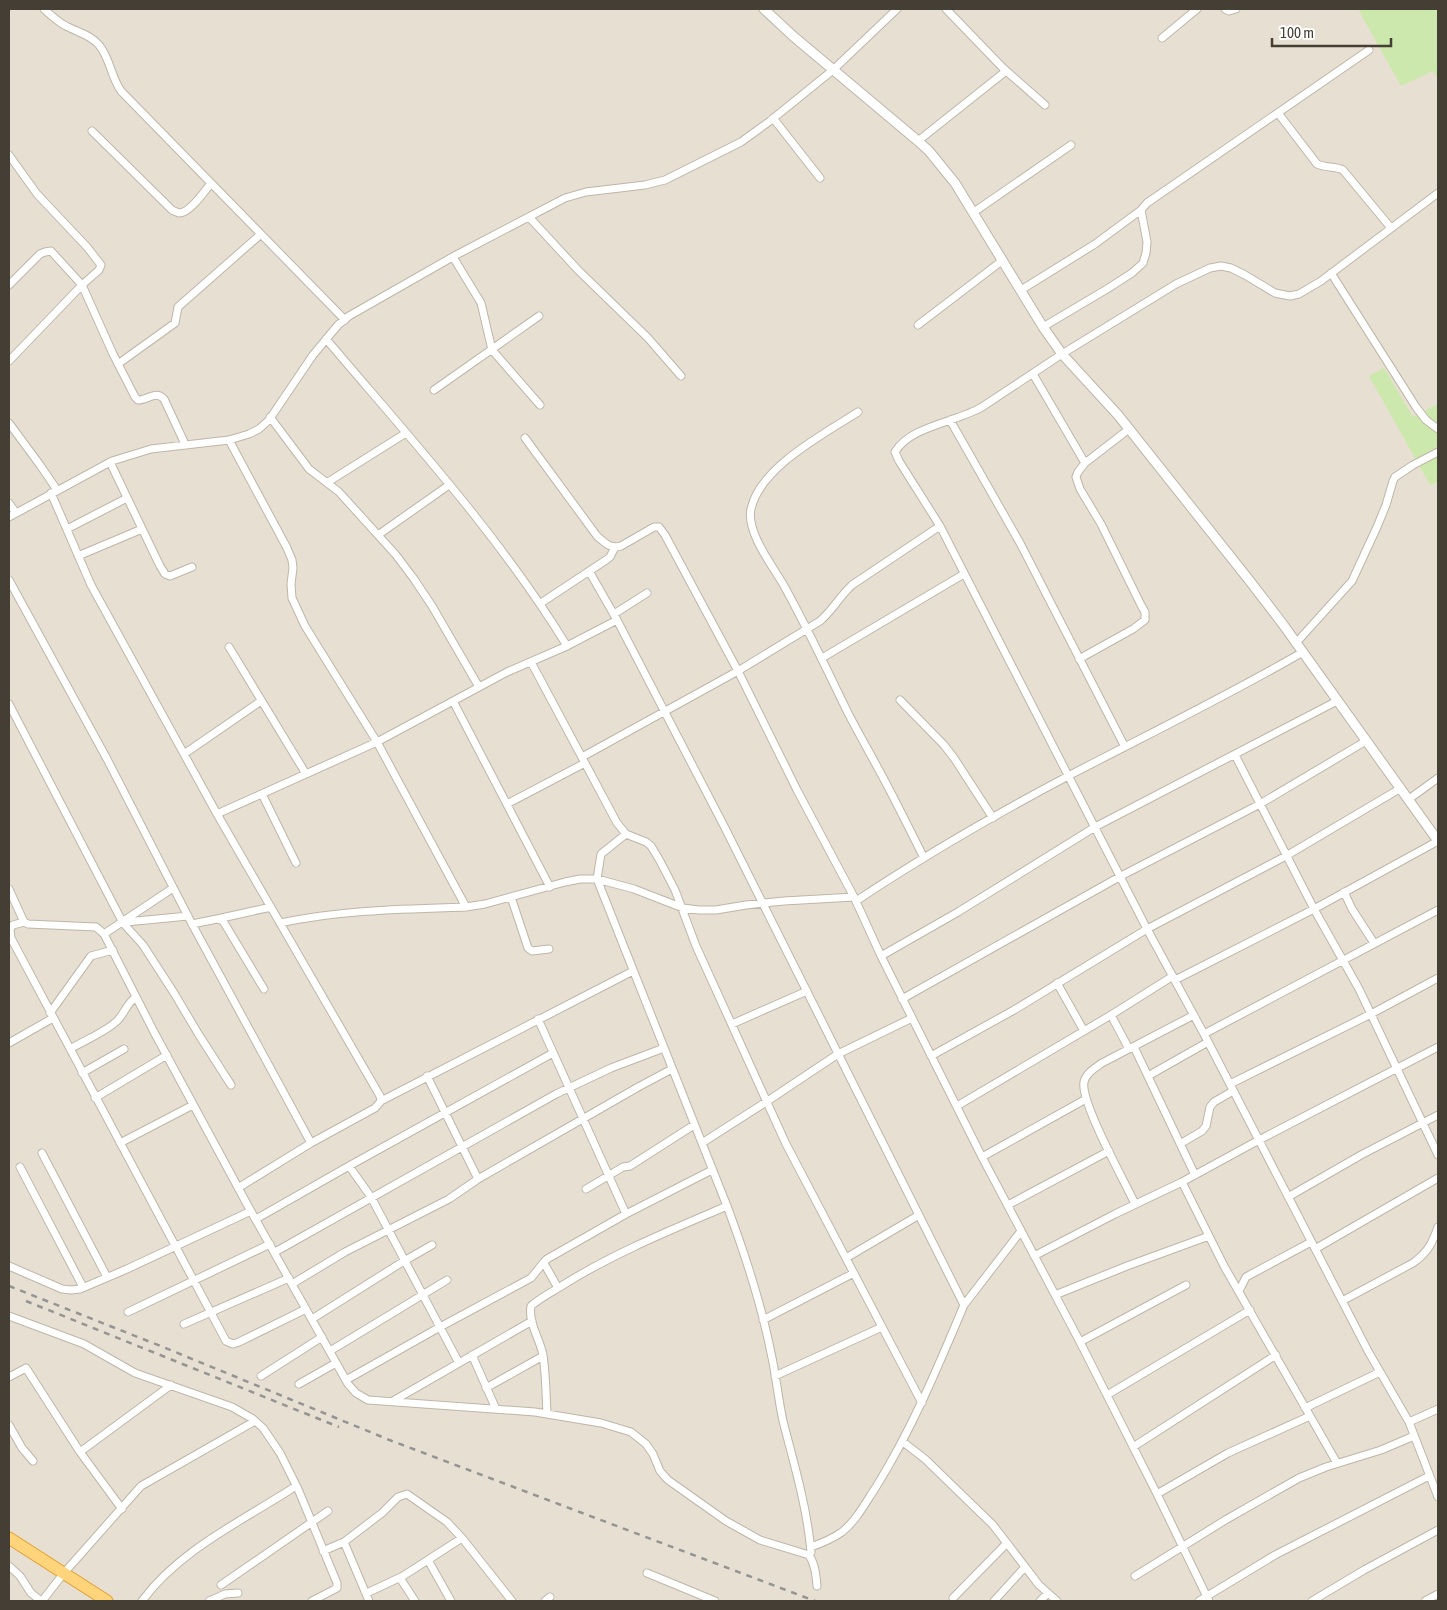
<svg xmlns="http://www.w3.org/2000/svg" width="1447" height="1610" font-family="'Asap Condensed',sans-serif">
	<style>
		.residential { fill: #e7e0d2 }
		.green { fill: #cde8ac }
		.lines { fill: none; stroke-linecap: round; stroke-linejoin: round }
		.minor-casing { stroke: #beb6a7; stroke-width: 9 }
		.tertiary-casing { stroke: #beb6a7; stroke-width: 11 }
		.trunk-casing { stroke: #e09f31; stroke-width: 13 }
		.minor { stroke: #fff; stroke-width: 7 }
		.tertiary { stroke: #fff; stroke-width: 9 }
		.trunk { stroke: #ffd47a; stroke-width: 11 }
		.rail { stroke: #949494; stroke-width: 2.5; stroke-dasharray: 6 6; stroke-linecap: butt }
	</style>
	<rect width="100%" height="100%" fill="#f3eee4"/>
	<path class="residential" d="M9 9H1438V1601H9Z"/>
	<path class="green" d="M1363 9H1438V80L1433 71 1401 86 1359 11Z
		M1384 368 1413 417 1438 404V482L1430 485 1369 376Z"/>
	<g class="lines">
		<defs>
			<path id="minor" d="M44 9C51 15 58 22 66 26 77 32 91 35 99 45 110 58 111 77 121 91L345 320
				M946 9 1003 68 1045 105
				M1225 9 1229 11 1236 9
				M1162 38 1197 9
				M1278 113 1317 164C1325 168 1335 166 1343 170L1391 228
				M773 118 820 178
				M92 131 172 210C174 211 176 212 179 213 190 213 205 191 211 183
				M918 141 1006 71
				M9 155 37 194 87 247 101 265 99 270 82 285 9 361
				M1438 193 1321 281 1299 294 1290 296 1275 293 1245 275 1231 268 1221 266 1210 268 1176 284 1062 354 982 407C957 422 910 426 895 452L899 461 940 526 1147 929 1204 1034 1368 1351 1409 1422 1438 1497
				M974 212 1071 145
				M529 217 578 270 648 338 681 376
				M453 257 481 303 492 350 540 405
				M1331 273 1416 407 1426 420 1438 429
				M9 285 40 254 45 252 51 251 82 285 113 354 135 397 138 400C148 400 156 390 164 399L185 444
				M1021 290 1095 244 1141 210
				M918 325 1003 260
				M1043 327 1107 289 1132 273 1143 263 1146 253 1147 242 1141 210 1147 203 1369 50
				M326 339C410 438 499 535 567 646
				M118 364 175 323 178 307 261 234
				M1033 374 1085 463
				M434 390 539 316
				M858 412C824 434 760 467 751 509 746 532 772 565 783 584 807 627 827 670 848 713 861 738 875 762 888 787 900 810 912 834 924 858
				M270 417 309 469 339 492 396 555 414 579 432 606 479 687
				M950 420 1020 543 1125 747
				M9 423 40 465 57 490
				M525 438 597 536C605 543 610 549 621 546L654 527H659L665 535 738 671 797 790 854 897 881 956 982 1157 1080 1342 1157 1494 1209 1601
				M229 440 287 548 292 560 293 568 291 584 292 598 305 626 377 742 466 907
				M110 462 160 566 165 574 170 576 192 567
				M328 482 406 433
				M51 493 91 585 217 814 380 1096 381 1101 375 1108 311 1143 238 1188
				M9 503 16 513
				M9 517 112 461 151 449 229 440 249 434 259 429 269 420 313 355 338 325 349 316 456 255 565 198 586 192 645 185 665 180 741 142 770 121 833 70 897 9
				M67 529 127 498
				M378 535 449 485
				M78 556 142 529
				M589 571 617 620 724 826 964 1305C938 1367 912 1429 876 1487 866 1502 856 1521 842 1532 832 1539 822 1543 811 1547
				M9 580 107 759 192 924 311 1143
				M541 603 606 560 610 557 615 547
				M614 614 647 593
				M1296 643 1352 581 1377 527 1386 505 1393 481 1395 477 1413 465 1438 452
				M229 647 306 774
				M822 658 964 574
				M1079 659 1133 629 1145 620V612L1141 605 1101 524 1080 489 1076 477 1078 472 1085 463 1129 429
				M531 662 617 823 626 834 646 842 651 846 660 861 675 890 696 946 786 1144 922 1403
				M900 700 944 745 954 758 993 818
				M453 701 550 887
				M9 704 123 923 143 945 174 993 199 1035 231 1085
				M184 754 261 701
				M1235 755 1314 909 1359 989 1438 1155
				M582 757 738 671 820 621C832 611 840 596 852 585L940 526
				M262 794 296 863
				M1409 799 1438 778
				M507 804 585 763
				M217 814 377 742 507 672 567 646 617 620
				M626 834 601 854 597 879 727 1206C745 1254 761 1303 771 1353 776 1375 778 1398 783 1421 794 1464 807 1507 811 1552
				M9 889 24 922 28 924 96 927 104 934 154 1032 248 1206 348 1384 356 1393 368 1400 535 1412 601 1423 631 1432 646 1444 653 1454 660 1471 668 1480 726 1521 760 1540 809 1555C815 1564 816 1575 817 1586
				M1344 892 1352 909 1374 943
				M511 897 528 948 532 951 549 949
				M856 901C925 855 998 813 1072 774 1149 734 1227 696 1303 652
				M217 919 271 907
				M24 922 13 925 10 929 11 938 226 1341 233 1344 239 1342 306 1309
				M126 922 188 916
				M280 923C341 910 403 909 466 907L485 904 565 882 580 879H597L634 889 683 908 699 910H716L746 905 784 901 854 897
				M192 924 217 919 223 921 264 989
				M104 934 173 888
				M881 956 958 912 1095 827 1337 701
				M1175 980 1314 909 1438 841
				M1057 983 1084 1031
				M902 999 1121 876 1260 804 1366 741
				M50 1013 91 956 113 950
				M1111 1015 1129 1049
				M538 1019 626 1214
				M732 1024 807 991
				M1204 1034 1438 910
				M9 1043 53 1018
				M1134 1047 1195 1175
				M70 1049C85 1040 104 1033 117 1021 125 1013 126 1004 136 997
				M931 1056 1014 1010 1147 929 1286 856 1401 788
				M82 1073 124 1049
				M427 1076 478 1179
				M1148 1076 1208 1042
				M1230 1084 1371 1014 1438 978
				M95 1098 167 1055
				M381 1101 633 971
				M957 1106 1111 1015 1173 976
				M120 1143 193 1105
				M702 1143 766 1102 838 1054 912 1018
				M1180 1144 1202 1131 1206 1126 1210 1107 1214 1102 1233 1091
				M42 1153 107 1277
				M982 1157 1086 1099
				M349 1166 371 1197 459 1363
				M20 1167 83 1287
				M1182 1182 1224 1266 1337 1463
				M586 1189 623 1167 630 1166 694 1125
				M1288 1197 1361 1155 1438 1115
				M1135 1204C1125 1182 1080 1102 1084 1082 1086 1073 1095 1068 1102 1063L1194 1015
				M1008 1205 1109 1151
				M256 1219 349 1166 553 1053
				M1315 1249 1438 1178
				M275 1252 556 1094 611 1068 664 1048
				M1034 1256 1115 1214 1182 1182 1259 1140 1438 1047
				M846 1258 919 1215
				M9 1266 62 1289 71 1290 80 1289 127 1269 251 1211
				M292 1284 345 1252 449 1199 478 1179 640 1086 672 1069
				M558 1288 545 1265 544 1262 547 1259 626 1214 712 1170
				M1239 1291 1246 1277 1311 1242
				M1055 1295 1127 1266 1209 1236
				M1342 1301 1413 1263C1428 1252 1432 1244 1438 1227
				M964 1305 1021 1231
				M128 1312 270 1244
				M9 1316 84 1344 135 1373 232 1407 253 1419 263 1428 280 1453 298 1489 337 1583V1588L312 1601
				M312 1319 404 1261 432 1245
				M763 1320 854 1273
				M184 1324 289 1278
				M1080 1342 1186 1285
				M330 1351 447 1280
				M472 1355 496 1409
				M261 1376 322 1337
				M775 1376 882 1327
				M9 1377 26 1368 80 1452 122 1509
				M346 1380 440 1327 531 1278 544 1262
				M299 1384 336 1363
				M486 1388 543 1356
				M1107 1395 1250 1310
				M393 1401 532 1321
				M1305 1408 1380 1372
				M547 1414C546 1395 546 1375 543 1355 540 1339 528 1323 531 1306 540 1298 552 1292 563 1285 614 1253 671 1230 727 1206
				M1409 1422 1438 1409
				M9 1425 22 1448 33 1461
				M903 1442 925 1459 993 1525 1039 1585 1057 1601
				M1133 1447 1276 1355
				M80 1452 171 1385
				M1157 1494 1228 1453 1310 1416
				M344 1542 369 1601
				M323 1551 344 1542 382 1513 398 1497 407 1494 447 1522 462 1538 512 1601
				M428 1560 451 1601
				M9 1566 20 1576 31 1593 41 1601
				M647 1573 715 1601
				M1135 1576 1227 1519 1299 1478 1326 1467 1381 1450 1414 1436
				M400 1578 415 1601
				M221 1585 328 1511
				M367 1593 403 1576 462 1538
				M953 1598 1007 1543
				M42 1601 64 1573 141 1486 255 1421
				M142 1601C179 1550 244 1520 296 1486
				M209 1601 225 1594 238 1593
				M545 1601 550 1597
				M994 1601 1025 1567
				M1040 1601 1048 1593
				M1199 1601 1275 1555 1429 1476
				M1312 1601 1364 1570 1438 1530
				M1425 1601 1438 1594"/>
			<path id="tertiary" d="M764 9 793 36 918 141 929 151 955 183 1043 327 1062 354 1118 415 1249 580 1282 623 1438 841"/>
			<path id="trunk" d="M9 1538 107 1601"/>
		</defs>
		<use href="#minor" class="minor-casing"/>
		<use href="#tertiary" class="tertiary-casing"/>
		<use href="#trunk" class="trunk-casing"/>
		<use href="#minor" class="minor"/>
		<use href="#tertiary" class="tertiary"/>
		<use href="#trunk" class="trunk"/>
		<path class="rail" d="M9 1286 163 1347 392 1441 815 1601
			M26 1301 339 1427"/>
	</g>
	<rect width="1447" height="1610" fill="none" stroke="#453e34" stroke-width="20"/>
	<path d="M1272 38v8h119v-8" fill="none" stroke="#453e34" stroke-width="2.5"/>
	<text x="1280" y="38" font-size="15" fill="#453e34" stroke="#ffffff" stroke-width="4" paint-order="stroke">100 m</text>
</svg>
